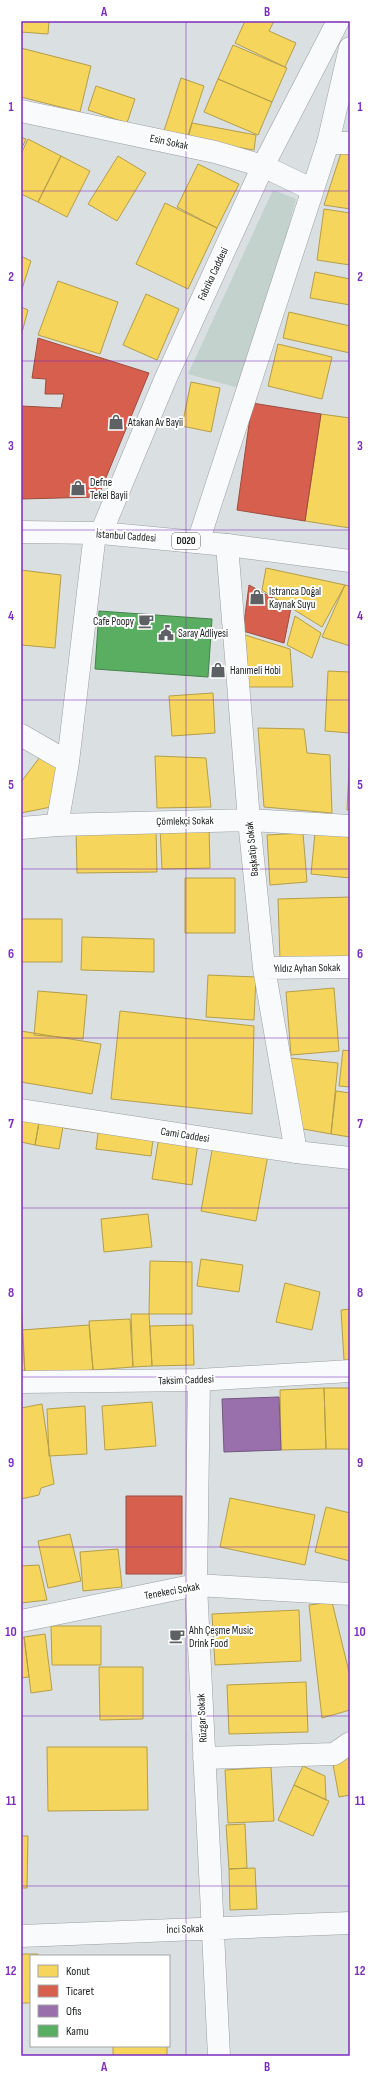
<svg xmlns="http://www.w3.org/2000/svg" width="371" height="2077" font-family="'Sofia Sans Condensed',sans-serif">
	<style>
		.green { fill: #c3d2cc }
		.homes { fill: #f6d55c; stroke: #b49e49 }
		.shops { fill: #d6604d; stroke: #9d4c3f }
		.offices { fill: #9970ab; stroke: #735781 }
		.public { fill: #5aae61; stroke: #46824d }
		.lines { fill: none; stroke-linecap: round; stroke-linejoin: round }
		.street-casing { stroke: #9a9ea0; stroke-width: 23 }
		.primary-casing { stroke: #9a9ea0; stroke-width: 23 }
		.highway-casing { stroke: #9a9ea0; stroke-width: 23 }
		.street { stroke: #f9fafb; stroke-width: 22 }
		.primary { stroke: #f9fafb; stroke-width: 22 }
		.highway { stroke: #f9fafb; stroke-width: 22 }
		.grid { fill: none; stroke: #7b2cbf; stroke-width: 1; stroke-opacity: 0.55 }
		.labels { text-anchor: middle; dominant-baseline: central; stroke-width: 4; stroke-linejoin: round; paint-order: stroke }
		.shield { fill: #fff; stroke: #5e6162; stroke-width: 1 }
		.shield-label { font-size: 10px; font-weight: bold; fill: #191d1e }
		.street-label { font-size: 11px; fill: #191d1e; stroke: #fff }
		.poi-label { font-size: 11px; fill: #191d1e; stroke: #fff; text-anchor: start }
		.neatline { fill: none; stroke: #7b2cbf; stroke-width: 1.5 }
		.grid-label { font-size: 13px; text-anchor: middle; font-weight: bold; fill: #7b2cbf }
	</style>
	<rect width="100%" height="100%" fill="#dadfe2"/>
	<path class="green" d="M273 190 296 199 265 315 239 388 188 374Z"/>
	<path class="homes" d="M21 21H49L48 34 21 32Z
		M245 21H274L269 31 296 43 285 67 235 43Z
		M233 45 287 68 272 102 218 79Z
		M21 48 91 66 80 112 21 97Z
		M181 78 204 86 186 141 163 134Z
		M218 79 272 102 258 135 204 112Z
		M96 86 135 99 127 123 88 110Z
		M192 123 256 135 254 150 188 139Z
		M21 137 26 139 21 150Z
		M28 139 61 156 38 202 21 194V154Z
		M341 153 350 154V209L324 205Z
		M61 156 90 171 67 217 38 202Z
		M118 156 146 173 117 221 88 204Z
		M198 164 239 184 217 228 177 207Z
		M165 203 217 228 188 289 136 264Z
		M324 209 350 213V265L317 260Z
		M21 256 31 261 21 292Z
		M315 272 350 279V305L310 298Z
		M58 281 118 302 100 354 38 335Z
		M146 294 179 309 157 360 123 345Z
		M21 307 28 310 21 336Z
		M289 312 350 326V353L283 338Z
		M278 344 332 357 322 399 268 386Z
		M191 382 220 388 211 432 182 426Z
		M321 414 350 418V528L305 521Z
		M266 568 345 585 322 627 262 590Z
		M21 570 61 575 55 648 21 645Z
		M345 585 350 586V646L322 637Z
		M295 616 321 633 312 658 287 645Z
		M245 635 290 649 293 687H249Z
		M328 671 350 672V733L325 731Z
		M213 693 215 733 172 736 169 696Z
		M258 728 304 729 307 753 330 755 332 813 264 807Z
		M350 750V810H347Z
		M43 753 62 765 51 807 21 813V782Z
		M155 756 206 758 211 807 157 808Z
		M209 827 210 868 162 869 160 828Z
		M156 828 157 872 77 873 76 829Z
		M303 833 307 882 270 885 267 835Z
		M315 833 350 837V878L311 874Z
		M185 878H235V933H185Z
		M350 897V958L280 960 278 899Z
		M21 919H62V962H21Z
		M82 937 154 939V972L81 970Z
		M208 975 256 977 254 1020 206 1017Z
		M334 988 339 1051 291 1055 286 992Z
		M38 991 87 995 83 1039 34 1035Z
		M120 1011 254 1026 252 1114 111 1099Z
		M21 1031 101 1044 92 1094 21 1082Z
		M343 1050 350 1051V1087L339 1086Z
		M290 1058 338 1063 331 1134 298 1128Z
		M336 1091 350 1093V1137L331 1134Z
		M21 1113 40 1117 35 1145 21 1142Z
		M40 1117 64 1121 59 1149 35 1145Z
		M66 1119 154 1131 151 1156 96 1149 98 1133 64 1128Z
		M159 1137 198 1143 192 1185 152 1179Z
		M213 1145 268 1155 256 1221 201 1211Z
		M148 1214 152 1247 104 1252 101 1219Z
		M201 1259 243 1265 239 1292 197 1286Z
		M150 1261 192 1262V1314H149Z
		M285 1283 320 1292 312 1330 276 1322Z
		M21 1296 25 1374H21Z
		M350 1309V1360H344L341 1310Z
		M131 1314H149L152 1366 133 1367Z
		M130 1319 133 1367 93 1370 89 1321Z
		M89 1325 93 1370 25 1374 22 1330Z
		M193 1325 194 1365 152 1366 150 1326Z
		M324 1388 326 1449 281 1450 280 1390Z
		M324 1388H350V1449H326Z
		M152 1402 156 1446 105 1450 102 1406Z
		M42 1404 54 1484 41 1488 39 1495 21 1499V1408Z
		M85 1406 87 1454 49 1456 47 1409Z
		M230 1498 315 1515 305 1565 220 1547Z
		M326 1507 350 1513V1561L315 1552Z
		M70 1534 81 1581 48 1588 38 1541Z
		M118 1549 122 1587 83 1591 80 1552Z
		M39 1565 47 1600 21 1603V1566Z
		M332 1602 350 1676V1710L322 1718 309 1605Z
		M299 1610 301 1661 215 1665 212 1614Z
		M51 1626H101V1665H52Z
		M45 1634 52 1690 31 1693 24 1637Z
		M24 1637 29 1677 21 1678V1638Z
		M99 1667H143V1719L100 1720Z
		M306 1682 308 1732 229 1734 227 1685Z
		M47 1747H147L148 1810 48 1811Z
		M350 1756V1795L339 1797 332 1759Z
		M303 1766 325 1776 326 1800 294 1785Z
		M271 1767 274 1821 228 1823 225 1770Z
		M294 1785 329 1801 313 1836 278 1820Z
		M245 1824 247 1868 229 1869 226 1825Z
		M21 1836H28L27 1888H21Z
		M255 1868 257 1909 230 1910 229 1869Z
		M21 1954H38V1956H31V2003H21Z
		M113 2046H167V2056H113Z"/>
	<path class="shops" d="M38 338 149 373 98 497 21 499V406L61 408 64 394H45L46 379 32 378Z
		M252 403 321 414 305 521 237 510Z
		M249 585 291 608 284 643 243 631Z
		M126 1496H182V1574H126Z"/>
	<path class="offices" d="M279 1397 281 1450 224 1452 222 1399Z"/>
	<path class="public" d="M99 611 212 619 208 677 95 669Z"/>
	<g class="lines">
		<defs>
			<path id="street" d="M21 111 215 152 263 166 311 189
				M328 143H350
				M227 545 249 820 264 968 296 1152
				M21 735 68 762
				M57 825 68 762 95 533
				M21 828 57 825 249 820 350 826
				M264 968 350 967
				M199 1380 196 1585 219 2056
				M21 1621 196 1585 350 1594
				M204 1758 334 1754 350 1743
				M21 1936 350 1923"/>
			<path id="primary" d="M101 533 165 380 263 166 338 21
				M198 542 328 143 350 48
				M21 1110 296 1152 350 1158
				M21 1382 199 1380 350 1371"/>
			<path id="highway" d="M21 532 101 533 227 545 350 561"/>
		</defs>
		<use href="#street" class="street-casing"/>
		<use href="#primary" class="primary-casing"/>
		<use href="#highway" class="highway-casing"/>
		<use href="#street" class="street"/>
		<use href="#primary" class="primary"/>
		<use href="#highway" class="highway"/>
	</g>
	<path class="grid" d="M186 21V2056M21 191H350M21 361H350M21 530H350M21 700H350M21 869H350M21 1038H350M21 1208H350M21 1377H350M21 1547H350M21 1716H350M21 1886H350"/>
	<defs>
		<symbol id="shop-bare" viewBox="-9 -9 18 18"><path d="M-5-2.5h2.3a2.7 3.5 0 0 1 5.4 0H5L5.5 6h-11ZM-1.5-2.5h3a1.5 2.3 0 0 0-3 0Z" fill="#5d6163" stroke="#fff" stroke-width="2.5" paint-order="stroke"/></symbol>
		<symbol id="cafe-bare" viewBox="-9 -9 18 18"><path d="M-5.5-4.5H6V0H3Q3 3.5 0 3.5H-2.5Q-5.5 3.5-5.5 0ZM3-3.2v2h1.7v-2ZM-6 4.5H4V6H-6Z" fill="#5d6163" stroke="#fff" stroke-width="2.5" paint-order="stroke"/></symbol>
		<symbol id="civic-bare" viewBox="-9 -9 18 18"><path d="M-.6-6.5H3V-4.5H.6V-3L4-1V1h2V6H-6V1h2V-1L-.6-3ZM-1.2 2.5V6h2.4V2.5Z" fill="#5d6163" stroke="#fff" stroke-width="2.5" paint-order="stroke"/></symbol>
	</defs>
	<g fill-rule="evenodd">
		<use href="#shop-bare" x="105" y="411" width="22" height="22"/>
		<use href="#shop-bare" x="67" y="477" width="22" height="22"/>
		<use href="#shop-bare" x="246" y="586" width="22" height="22"/>
		<use href="#cafe-bare" x="135" y="610" width="22" height="22"/>
		<use href="#civic-bare" x="155" y="622" width="22" height="22"/>
		<use href="#shop-bare" x="207" y="659" width="22" height="22"/>
		<use href="#cafe-bare" x="166" y="1625" width="22" height="22"/>
	</g>
	<g class="labels">
		<rect class="shield" x="172" y="533" width="28" height="16" rx="3"/>
		<g class="shield-label">
			<text x="186" y="541">D020</text>
		</g>
		<g class="street-label">
			<text transform="translate(169 142) rotate(12)">Esin Sokak</text>
			<text transform="translate(213 274) rotate(-65)">Fabrika Caddesi</text>
			<text transform="translate(126 536) rotate(4)">İstanbul Caddesi</text>
			<text transform="translate(185 821) rotate(-1)">Çömlekçi Sokak</text>
			<text transform="translate(252 849) rotate(-96)">Başkatip Sokak</text>
			<text transform="translate(307 968) rotate(-1)">Yıldız Ayhan Sokak</text>
			<text transform="translate(185 1135) rotate(9)">Cami Caddesi</text>
			<text transform="translate(186 1380) rotate(-2)">Taksim Caddesi</text>
			<text transform="translate(172 1591) rotate(-10)">Tenekeci Sokak</text>
			<text transform="translate(202 1718) rotate(-93)">Rüzgar Sokak</text>
			<text transform="translate(185 1929) rotate(-2)">İnci Sokak</text>
		</g>
		<g class="poi-label">
			<text x="128" y="422">Atakan Av Bayii</text>
			<text x="90" y="482">Defne<tspan x="90" dy="13">Tekel Bayii</tspan></text>
			<text x="269" y="591">Istranca Doğal<tspan x="269" dy="13">Kaynak Suyu</tspan></text>
			<text x="134" y="621" text-anchor="end">Cafe Poopy</text>
			<text x="178" y="633">Saray Adliyesi</text>
			<text x="230" y="670">Hanımeli Hobi</text>
			<text x="189" y="1630">Ahh Çeşme Music<tspan x="189" dy="13">Drink Food</tspan></text>
		</g>
	</g>
	<rect width="371" height="2077" fill="none" stroke="#ffffff" stroke-width="44"/>
	<rect x="30" y="1955" width="140" height="92" fill="#ffffff" stroke="#a3a5a5"/>
	<rect x="38" y="1965" width="20" height="12" fill="#f6d55c" stroke="#a3a5a5"/>
	<text x="66" y="1975" font-size="12" fill="#191d1e">Konut</text>
	<rect x="38" y="1985" width="20" height="12" fill="#d6604d" stroke="#a3a5a5"/>
	<text x="66" y="1995" font-size="12" fill="#191d1e">Ticaret</text>
	<rect x="38" y="2005" width="20" height="12" fill="#9970ab" stroke="#a3a5a5"/>
	<text x="66" y="2015" font-size="12" fill="#191d1e">Ofis</text>
	<rect x="38" y="2025" width="20" height="12" fill="#5aae61" stroke="#a3a5a5"/>
	<text x="66" y="2035" font-size="12" fill="#191d1e">Kamu</text>
	<rect x="22" y="22" width="327" height="2033" class="neatline"/>
	<g class="grid-label">
		<text x="104" y="16">A</text>
		<text x="267" y="16">B</text>
		<text x="11" y="111">1</text>
		<text x="360" y="111">1</text>
		<text x="11" y="281">2</text>
		<text x="360" y="281">2</text>
		<text x="11" y="450">3</text>
		<text x="360" y="450">3</text>
		<text x="11" y="620">4</text>
		<text x="360" y="620">4</text>
		<text x="11" y="789">5</text>
		<text x="360" y="789">5</text>
		<text x="11" y="958">6</text>
		<text x="360" y="958">6</text>
		<text x="11" y="1128">7</text>
		<text x="360" y="1128">7</text>
		<text x="11" y="1297">8</text>
		<text x="360" y="1297">8</text>
		<text x="11" y="1467">9</text>
		<text x="360" y="1467">9</text>
		<text x="11" y="1636">10</text>
		<text x="360" y="1636">10</text>
		<text x="11" y="1805">11</text>
		<text x="360" y="1805">11</text>
		<text x="11" y="1975">12</text>
		<text x="360" y="1975">12</text>
		<text x="104" y="2071">A</text>
		<text x="267" y="2071">B</text>
	</g>
</svg>
